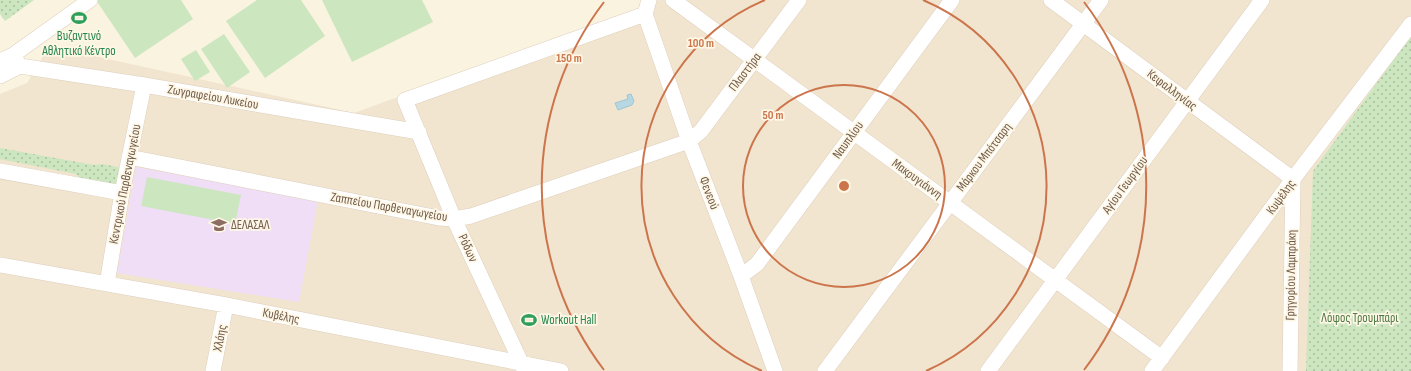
<svg xmlns="http://www.w3.org/2000/svg" width="1411" height="371" font-family="'Sofia Sans Condensed',sans-serif">
	<style>
		.residential { fill: #f1e5cf }
		.education { fill: #efdef6 }
		.grass { fill: url(#grass-dots) }
		.pitch { fill: #cce6c0 }
		.water { fill: #b7d8e2; stroke: #9ec6d3 }
		.lines { fill: none; stroke-linecap: round; stroke-linejoin: round }
		.street-casing { stroke: #decfbd; stroke-width: 16 }
		.street { stroke: #fff; stroke-width: 15 }
		.ring { fill: none; stroke: #cc754c; stroke-width: 2 }
		.labels { text-anchor: middle; dominant-baseline: central; stroke-width: 3.5; stroke-linejoin: round; paint-order: stroke }
		.leisure-label { font-size: 13px; fill: #27864d; stroke: #fef7e6 }
		.street-label { font-size: 13px; fill: #6f5a4a; stroke: #fef7e6 }
		.education-label { font-size: 13px; fill: #785e54; stroke: #fef7e6; text-anchor: start }
		.park-label { font-size: 13px; fill: #507a45; stroke: #fef7e6 }
		.centre { fill: #cc754c; stroke: #fef7e6; stroke-width: 2 }
		.ring-label { font-size: 12px; text-anchor: middle; font-weight: bold; fill: #cc754c; stroke: #fef7e6; stroke-width: 3.5; stroke-linejoin: round; paint-order: stroke }
	</style>
	<defs>
		<pattern id="grass-dots" width="8" height="8" patternUnits="userSpaceOnUse"><rect width="8" height="8" fill="#cce6c0"/><path d="M2 2h.1M6 6h.1" fill="none" stroke="#aabd9e" stroke-width="1.8" stroke-linecap="round"/></pattern>
	</defs>
	<rect width="100%" height="100%" fill="#faf3e0"/>
	<path class="residential" d="M644 0H1411V371H0V94L27 83 49 46 354 113 640 9Z"/>
	<path class="education" d="M136 167 318 200 299 302 117 273Z"/>
	<path class="grass" d="M0 0H34L5 21 0 14Z
		M1411 36V371H1306L1313 171Z
		M0 148 94 165 103 164 122 168 118 187 81 180 76 174 0 159Z"/>
	<path class="pitch" d="M96 0H181L193 19 135 58Z
		M257 0H301L325 36 265 78 226 21Z
		M322 0H422L433 22 352 62Z
		M224 34 250 72 227 88 201 49Z
		M196 50 210 72 195 81 181 59Z
		M147 177 241 195 235 224 141 206Z"/>
	<path class="water" d="M631 94 634 101 632 105 618 110 615 103 628 99 627 95Z"/>
	<g class="lines">
		<defs>
			<path id="street" d="M673 0 1162 358
				M1051 0 1293 179
				M645 14 689 141 741 276 775 371
				M645 14 649 0
				M13 55 20 66 144 85 419 132
				M0 61 13 55 90 0
				M0 76 20 66
				M129 157 439 218 454 219 471 216 689 141 701 131 799 0
				M0 171 122 193
				M0 265 226 305 561 371
				M741 276 757 264 952 0
				M107 284 122 193 144 85
				M213 371 226 305
				M525 371 454 219 405 100 645 14
				M825 371 1101 0
				M988 371 1262 0
				M1152 371 1293 179 1411 24
				M1290 371 1293 179"/>
		</defs>
		<use href="#street" class="street-casing"/>
		<use href="#street" class="street"/>
	</g>
	<g class="ring">
		<circle cx="844" cy="186" r="101"/>
		<path d="M762 371A202 202 0 0 1 765 0M923 0A202 202 0 0 1 926 371"/>
		<path d="M604 370A303 303 0 0 1 604 2M1084 2A303 303 0 0 1 1084 370"/>
	</g>
	<defs>
		<symbol id="stadium-bare" viewBox="-9 -9 18 18"><path d="M0-5a6.5 5 0 1 0 0 10a6.5 5 0 1 0 0-10ZM-3.5-1.8h7v3.6h-7Z" fill="#2e9e5b" stroke="#fef7e6" stroke-width="2.5" paint-order="stroke"/></symbol>
		<symbol id="school-bare" viewBox="-9 -9 18 18"><path d="M0-5L7-2L0 1L-7-2ZM-4 1L0 2.5L4 1V4Q0 6-4 4Z" fill="#8d6e63" stroke="#fef7e6" stroke-width="2.5" paint-order="stroke"/></symbol>
	</defs>
	<g fill-rule="evenodd">
		<use href="#stadium-bare" x="68" y="7" width="22" height="22"/>
		<use href="#school-bare" x="208" y="214" width="22" height="22"/>
		<use href="#stadium-bare" x="518" y="309" width="22" height="22"/>
	</g>
	<g class="labels">
		<g class="leisure-label">
			<text x="79" y="36">Βυζαντινό<tspan x="79" dy="15">Αθλητικό Κέντρο</tspan></text>
			<text x="541" y="320" text-anchor="start">Workout Hall</text>
		</g>
		<g class="street-label">
			<text transform="translate(745 72) rotate(-53)">Πλαστήρα</text>
			<text transform="translate(1172 90) rotate(37)">Κεφαλληνίας</text>
			<text transform="translate(213 97) rotate(10)">Ζωγραφείου Λυκείου</text>
			<text transform="translate(848 140) rotate(-54)">Ναυπλίου</text>
			<text transform="translate(984 157) rotate(-53)">Μάρκου Μπότσαρη</text>
			<text transform="translate(917 179) rotate(36)">Μακρυγιάννη</text>
			<text transform="translate(125 184) rotate(-79)">Κεντρικού Παρθεναγωγείου</text>
			<text transform="translate(1125 185) rotate(-54)">Αγίου Γεωργίου</text>
			<text transform="translate(709 193) rotate(69)">Φενεού</text>
			<text transform="translate(1281 197) rotate(-54)">Κυψέλης</text>
			<text transform="translate(389 207) rotate(10)">Ζαππείου Παρθεναγωγείου</text>
			<text transform="translate(468 248) rotate(65)">Ρόδων</text>
			<text transform="translate(1291 275) rotate(-89)">Γρηγορίου Λαμπράκη</text>
			<text transform="translate(281 316) rotate(11)">Κυβέλης</text>
			<text transform="translate(220 338) rotate(-79)">Χλόης</text>
		</g>
		<g class="education-label">
			<text x="231" y="225">ΔΕΛΑΣΑΛ</text>
		</g>
		<g class="park-label">
			<text x="1360" y="318">Λόφος Τρουμπάρι</text>
		</g>
	</g>
	<circle cx="844" cy="186" r="6" class="centre"/>
	<g class="ring-label">
		<text x="701" y="47">100 m</text>
		<text x="569" y="62">150 m</text>
		<text x="773" y="119">50 m</text>
	</g>
</svg>
